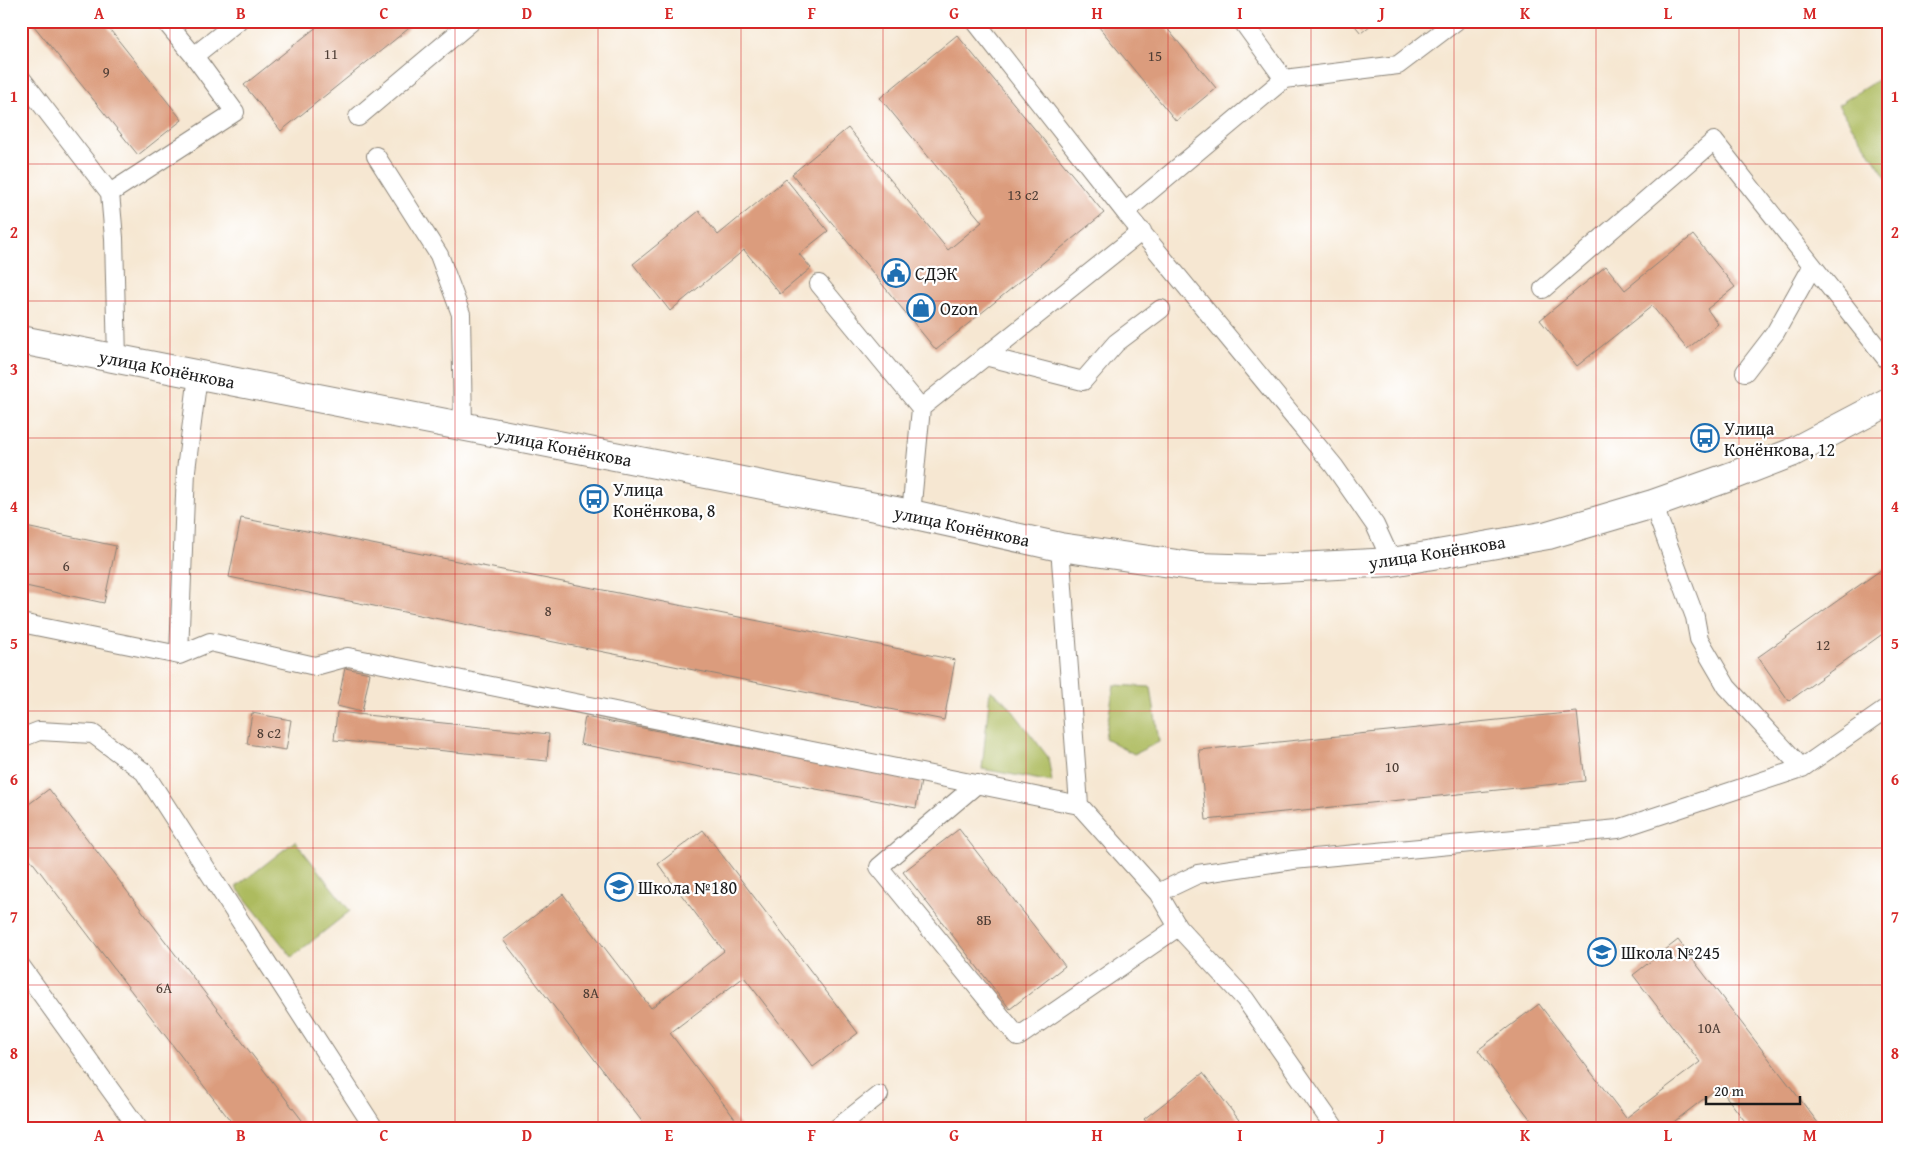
<svg xmlns="http://www.w3.org/2000/svg" width="1909" height="1149" font-family="'Gentium Book Plus',serif">
	<style>
		.green { fill: #adbb5e; stroke: #646c3d }
		.building { fill: #db9c7d }
		.lines { fill: none; stroke-linecap: round; stroke-linejoin: round }
		.service-casing { stroke: #898277; stroke-width: 20 }
		.minor-casing { stroke: #898277; stroke-width: 30 }
		.service { stroke: #fff; stroke-width: 18 }
		.minor { stroke: #fff; stroke-width: 28 }
		.grid { fill: none; stroke: #d62828; stroke-width: 1; stroke-opacity: 0.55 }
		.labels { text-anchor: middle; dominant-baseline: central; stroke-width: 4.5; stroke-linejoin: round; paint-order: stroke }
		.number-label { font-size: 15px; fill: #4c3c34 }
		.poi-label { font-size: 18px; fill: #1c1c1c; stroke: #fff; text-anchor: start }
		.street-label { font-size: 18px; fill: #1c1c1c; stroke: #fff }
		.neatline { fill: none; stroke: #d62828; stroke-width: 2 }
		.grid-label { font-size: 16px; text-anchor: middle; font-weight: bold; fill: #d62828 }
	</style>
	<rect width="100%" height="100%" fill="#fff"/>
	<filter id="ink" filterUnits="userSpaceOnUse"><feTurbulence type="fractalNoise" baseFrequency=".02" numOctaves="2"/><feDisplacementMap in="SourceGraphic" scale="10" xChannelSelector="R" yChannelSelector="G"/><feConvolveMatrix kernelMatrix="1 2 1 2 8 2 1 2 1" color-interpolation-filters="sRGB"/></filter>
	<filter id="wash" filterUnits="userSpaceOnUse"><feTurbulence type="fractalNoise" baseFrequency=".0096" numOctaves="4" result="noise"/><feDisplacementMap in="SourceGraphic" scale="20" xChannelSelector="R" yChannelSelector="G"/><feGaussianBlur stdDeviation="1.12" result="paint"/><feColorMatrix in="noise" values="0 0 0 0 0 0 0 0 0 0 0 0 0 0 0 0 0 1.4 0 .05"/><feComposite in="paint" operator="in"/></filter>
	<g filter="url(#wash)">
		<rect width="100%" height="100%" fill="#f6e7d2"/>
		<path class="green" d="M1888 73V180L1838 105Z
			M1114 685 1151 687 1159 742 1134 754 1105 738Z
			M990 690 1006 702 1048 757 1052 782 982 769Z
			M295 841 350 911 292 957 236 887Z"/>
		<g id="blocks">
			<path class="building" d="M30 21H103L182 120 138 155Z
				M324 21H418L281 131 244 85Z
				M1094 21H1161L1216 88 1176 121Z
				M1351 21H1376L1361 33Z
				M957 35 1104 213 936 350 792 174 848 128 948 250 982 222 880 98Z
				M786 179 828 231 799 254 811 268 780 294 744 250 670 311 633 264 699 211 718 235Z
				M1693 235 1735 287 1707 309 1718 324 1687 349 1652 306 1577 366 1540 320 1606 266 1625 290Z
				M241 518 955 660 944 720 229 577Z
				M21 526 116 546 104 603 21 585Z
				M1888 565V630L1789 701 1758 657Z
				M345 668 370 673 362 712 337 706Z
				M337 712 549 734 547 761 334 740Z
				M1577 712 1585 781 1206 820 1199 750Z
				M252 713 291 720 286 750 247 744Z
				M585 717 921 781 916 808 580 744Z
				M49 789 308 1128H236L21 847V810Z
				M959 829 1065 966 1010 1009 903 872Z
				M703 830 858 1033 813 1067 744 977 670 1033 742 1128H647L503 940 563 894 651 1008 724 951 658 864Z
				M1678 940 1822 1128H1750L1719 1087 1666 1128H1537L1478 1050 1539 1004 1626 1118 1700 1062 1633 975Z
				M1203 1073 1245 1128H1151L1144 1119Z"/>
		</g>
	</g>
	<g filter="url(#ink)">
		<use href="#blocks" fill-opacity="0" stroke="#898277" stroke-width="1"/>
		<g class="lines">
			<defs>
				<path id="service" d="M165 21 194 56 238 21
					M975 21 1125 212 1284 79 1398 65 1456 21
					M1242 21 1284 79
					M21 78 110 193 114 238 117 359
					M358 117 472 21
					M376 156 439 255 461 314 463 427
					M110 193 235 112 194 56
					M1125 212 1334 466 1375 525 1392 562
					M819 284 921 408
					M1543 289 1714 141 1888 361
					M985 356 1083 381 1116 343 1161 309
					M1745 372 1775 333 1812 267
					M1653 504 1695 617 1699 639 1727 687 1802 768
					M911 514 921 408 1142 231
					M1060 547 1079 805
					M21 623 179 655 210 642 315 666 348 657 1079 805 1158 893 1178 927 1245 999 1335 1128
					M179 655 186 470 198 375
					M21 738 39 731 93 734 144 772 374 1128
					M977 784 879 867 1018 1037 1178 927
					M1158 893 1198 874 1293 860 1618 829 1802 768 1888 708
					M21 966 138 1128
					M837 1128 879 1095"/>
				<path id="minor" d="M21 340 911 514 1060 547 1198 567 1262 569 1392 562 1548 535 1653 504 1732 476 1791 453 1888 402"/>
			</defs>
			<use href="#service" class="service-casing"/>
			<use href="#minor" class="minor-casing"/>
			<use href="#service" class="service"/>
			<use href="#minor" class="minor"/>
		</g>
	</g>
	<path class="grid" d="M170 21V1128M313 21V1128M455 21V1128M598 21V1128M741 21V1128M883 21V1128M1026 21V1128M1168 21V1128M1311 21V1128M1454 21V1128M1596 21V1128M1739 21V1128M21 164H1888M21 301H1888M21 438H1888M21 574H1888M21 711H1888M21 848H1888M21 985H1888"/>
	<defs>
		<symbol id="civic-ring" viewBox="-11 -11 22 22"><circle r="9.5" fill="#fff" stroke="#1f6fb2" stroke-width="1.5"/><path d="M-.6-6.5H3V-4.5H.6V-3L4-1V1h2V6H-6V1h2V-1L-.6-3ZM-1.2 2.5V6h2.4V2.5Z" fill="#1f6fb2"/></symbol>
		<symbol id="shop-ring" viewBox="-11 -11 22 22"><circle r="9.5" fill="#fff" stroke="#1f6fb2" stroke-width="1.5"/><path d="M-5-2.5h2.3a2.7 3.5 0 0 1 5.4 0H5L5.5 6h-11ZM-1.5-2.5h3a1.5 2.3 0 0 0-3 0Z" fill="#1f6fb2"/></symbol>
		<symbol id="bus-ring" viewBox="-11 -11 22 22"><circle r="9.5" fill="#fff" stroke="#1f6fb2" stroke-width="1.5"/><path d="M-5-6H5V4H4V6H2V4H-2V6H-4V4H-5ZM-3.5-4V0h7V-4ZM-3.5 1.2v1.5H-2V1.2ZM2 1.2v1.5H3.5V1.2Z" fill="#1f6fb2"/></symbol>
		<symbol id="school-ring" viewBox="-11 -11 22 22"><circle r="9.5" fill="#fff" stroke="#1f6fb2" stroke-width="1.5"/><path d="M0-5L7-2L0 1L-7-2ZM-4 1L0 2.5L4 1V4Q0 6-4 4Z" fill="#1f6fb2"/></symbol>
	</defs>
	<g fill-rule="evenodd">
		<use href="#civic-ring" x="880" y="257" width="32" height="32"/>
		<use href="#shop-ring" x="905" y="292" width="32" height="32"/>
		<use href="#bus-ring" x="1689" y="422" width="32" height="32"/>
		<use href="#bus-ring" x="578" y="483" width="32" height="32"/>
		<use href="#school-ring" x="603" y="871" width="32" height="32"/>
		<use href="#school-ring" x="1586" y="936" width="32" height="32"/>
	</g>
	<g class="labels">
		<g class="number-label">
			<text x="331" y="53">11</text>
			<text x="1155" y="55">15</text>
			<text x="106" y="71">9</text>
			<text x="1023" y="194">13 с2</text>
			<text x="66" y="565">6</text>
			<text x="548" y="610">8</text>
			<text x="1823" y="644">12</text>
			<text x="269" y="732">8 с2</text>
			<text x="1392" y="766">10</text>
			<text x="984" y="919">8Б</text>
			<text x="164" y="987">6А</text>
			<text x="591" y="992">8А</text>
			<text x="1709" y="1027">10А</text>
		</g>
		<g class="poi-label">
			<text x="915" y="273">СДЭК</text>
			<text x="940" y="308">Ozon</text>
			<text x="1724" y="428">Улица<tspan x="1724" dy="21">Конёнкова, 12</tspan></text>
			<text x="613" y="489">Улица<tspan x="613" dy="21">Конёнкова, 8</tspan></text>
			<text x="638" y="887">Школа №180</text>
			<text x="1621" y="952">Школа №245</text>
		</g>
		<g class="street-label">
			<text transform="translate(167 369) rotate(11)">улица Конёнкова</text>
			<text transform="translate(564 447) rotate(11)">улица Конёнкова</text>
			<text transform="translate(962 526) rotate(12)">улица Конёнкова</text>
			<text transform="translate(1437 552) rotate(-9)">улица Конёнкова</text>
		</g>
	</g>
	<rect width="1909" height="1149" fill="none" stroke="#fff" stroke-width="55"/>
	<path d="M1706 1096v8h94v-8" fill="none" stroke="#1c1c1c" stroke-width="2.5"/>
	<text x="1714" y="1096" font-size="15" fill="#1c1c1c" stroke="#ffffff" stroke-width="4" paint-order="stroke">20 m</text>
	<rect x="28" y="28" width="1854" height="1094" class="neatline"/>
	<g class="grid-label">
		<text x="99" y="19">A</text>
		<text x="241" y="19">B</text>
		<text x="384" y="19">C</text>
		<text x="527" y="19">D</text>
		<text x="669" y="19">E</text>
		<text x="812" y="19">F</text>
		<text x="954" y="19">G</text>
		<text x="1097" y="19">H</text>
		<text x="1240" y="19">I</text>
		<text x="1382" y="19">J</text>
		<text x="1525" y="19">K</text>
		<text x="1668" y="19">L</text>
		<text x="1810" y="19">M</text>
		<text x="14" y="102">1</text>
		<text x="1895" y="102">1</text>
		<text x="14" y="238">2</text>
		<text x="1895" y="238">2</text>
		<text x="14" y="375">3</text>
		<text x="1895" y="375">3</text>
		<text x="14" y="512">4</text>
		<text x="1895" y="512">4</text>
		<text x="14" y="649">5</text>
		<text x="1895" y="649">5</text>
		<text x="14" y="785">6</text>
		<text x="1895" y="785">6</text>
		<text x="14" y="922">7</text>
		<text x="1895" y="922">7</text>
		<text x="14" y="1059">8</text>
		<text x="1895" y="1059">8</text>
		<text x="99" y="1141">A</text>
		<text x="241" y="1141">B</text>
		<text x="384" y="1141">C</text>
		<text x="527" y="1141">D</text>
		<text x="669" y="1141">E</text>
		<text x="812" y="1141">F</text>
		<text x="954" y="1141">G</text>
		<text x="1097" y="1141">H</text>
		<text x="1240" y="1141">I</text>
		<text x="1382" y="1141">J</text>
		<text x="1525" y="1141">K</text>
		<text x="1668" y="1141">L</text>
		<text x="1810" y="1141">M</text>
	</g>
</svg>
